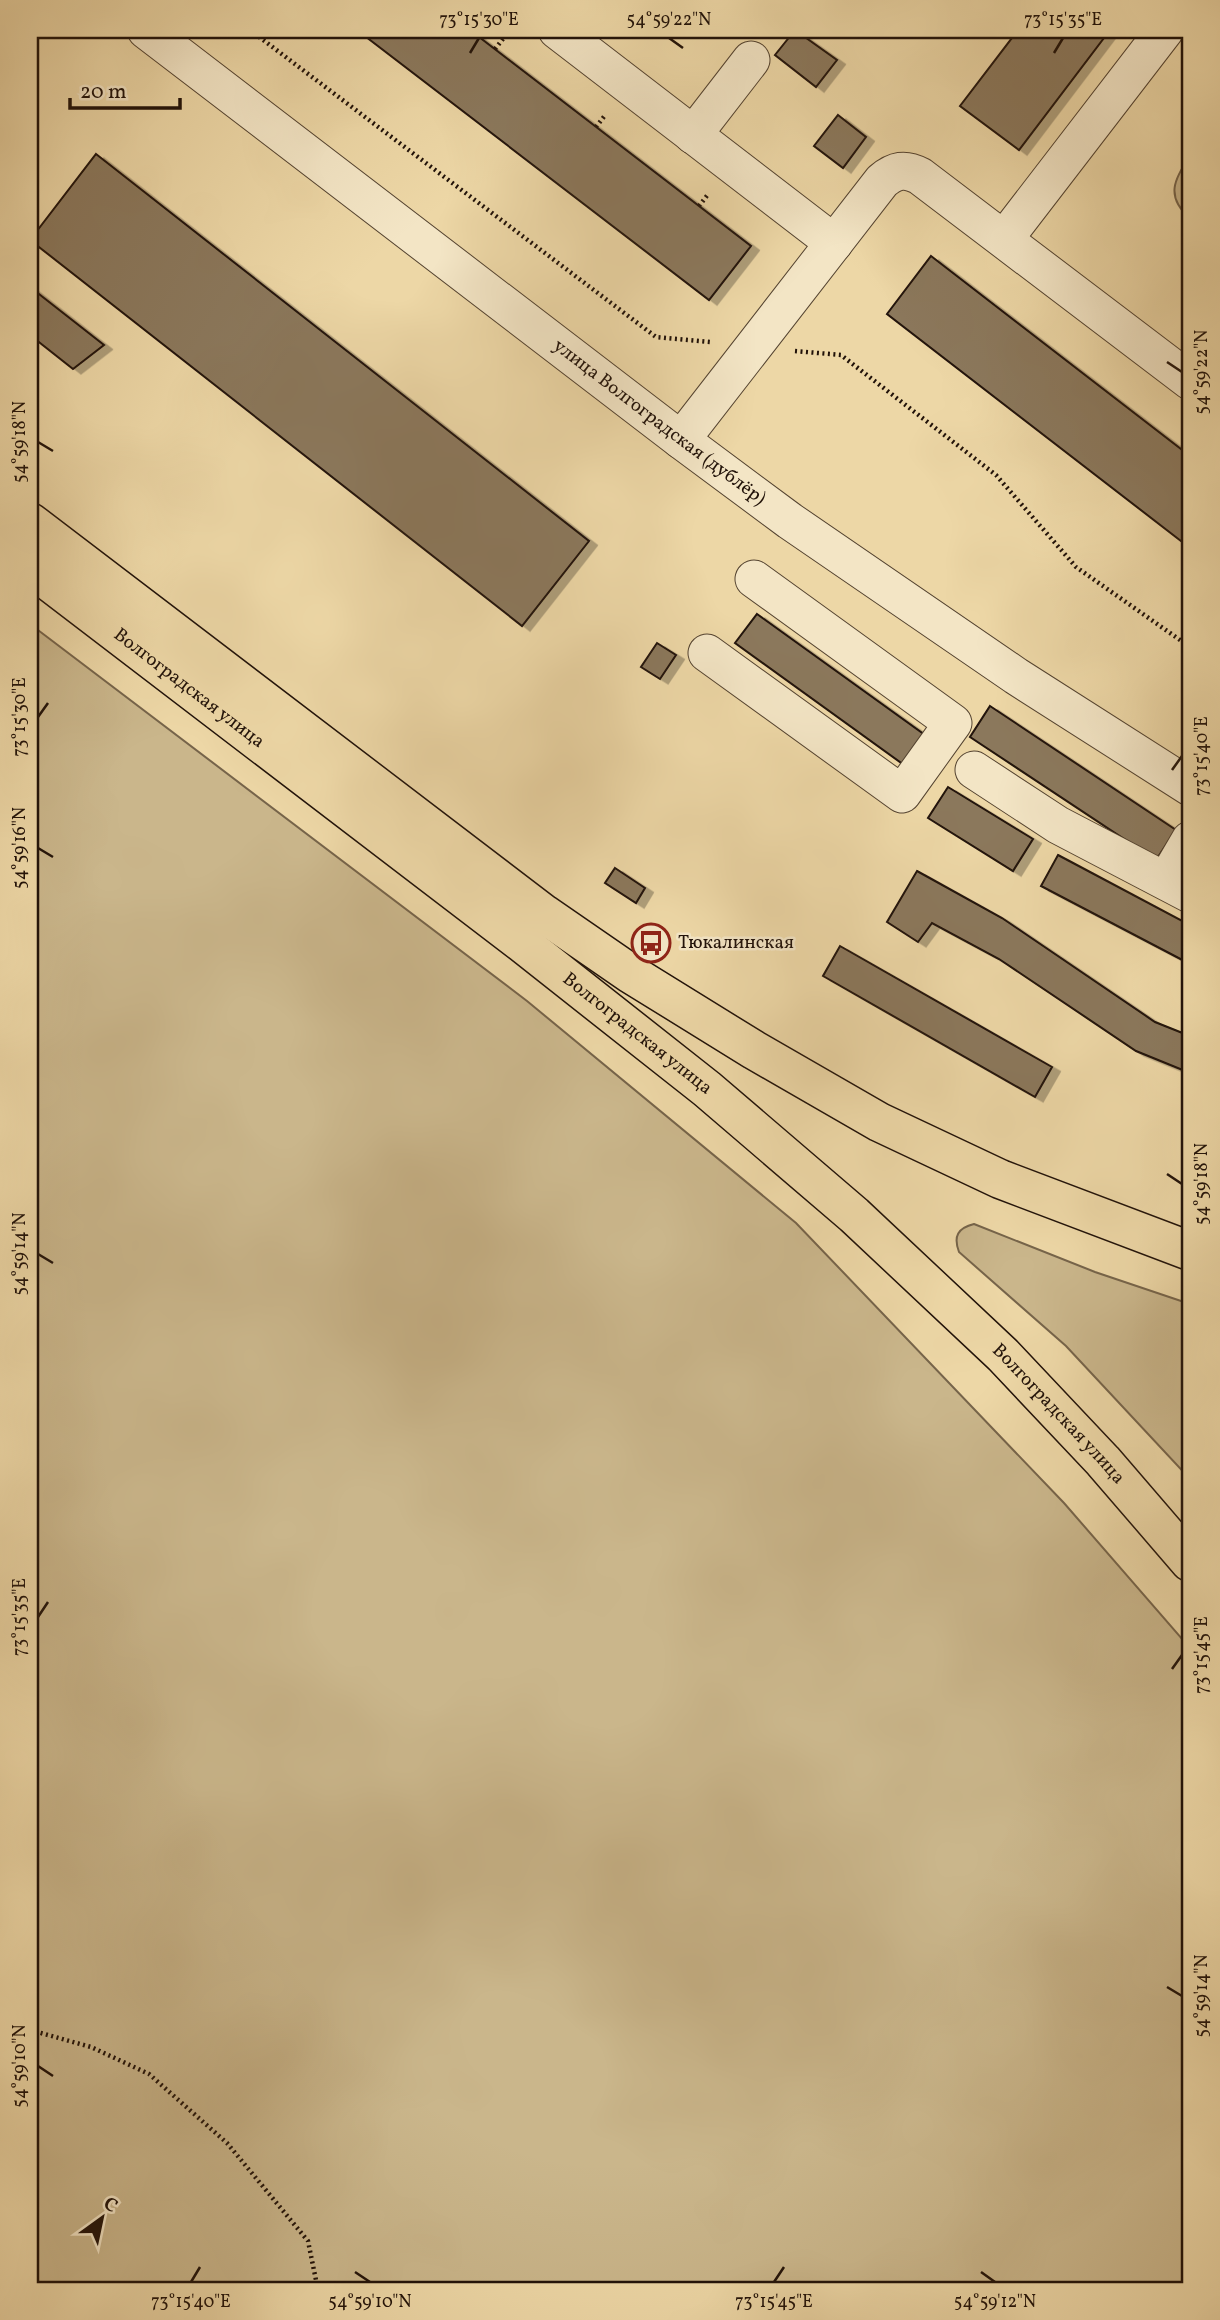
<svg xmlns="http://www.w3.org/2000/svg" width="1220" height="2320" font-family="Vollkorn,serif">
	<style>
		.green { fill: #cab68b; stroke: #76644a; stroke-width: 2 }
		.building { fill: #8b785b; stroke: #211209; stroke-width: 2; filter: url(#shadow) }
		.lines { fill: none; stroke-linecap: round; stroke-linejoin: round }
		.minor-casing { stroke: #544330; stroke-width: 39 }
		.major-casing { stroke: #211209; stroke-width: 41 }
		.path { stroke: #211209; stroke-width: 4.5; stroke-dasharray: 2 3.5; stroke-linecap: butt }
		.minor { stroke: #f3e5c5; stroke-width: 37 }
		.major { stroke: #edd7a6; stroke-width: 38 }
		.ticks { fill: none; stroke: #211209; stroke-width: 2.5 }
		.labels { text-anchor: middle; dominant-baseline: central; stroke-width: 5; stroke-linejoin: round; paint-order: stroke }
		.street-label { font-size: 19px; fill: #211209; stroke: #f3e5c5 }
		.poi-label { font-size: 19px; fill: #211209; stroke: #f3e5c5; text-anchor: start }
		.neatline { fill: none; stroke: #211209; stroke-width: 2.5 }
		.ticks-label { font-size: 18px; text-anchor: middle; fill: #211209 }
	</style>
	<defs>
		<filter id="shadow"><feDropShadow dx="8" dy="4.5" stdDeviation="0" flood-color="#0004"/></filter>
	</defs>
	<rect width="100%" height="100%" fill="#edd7a6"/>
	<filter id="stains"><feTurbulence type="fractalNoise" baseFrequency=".00286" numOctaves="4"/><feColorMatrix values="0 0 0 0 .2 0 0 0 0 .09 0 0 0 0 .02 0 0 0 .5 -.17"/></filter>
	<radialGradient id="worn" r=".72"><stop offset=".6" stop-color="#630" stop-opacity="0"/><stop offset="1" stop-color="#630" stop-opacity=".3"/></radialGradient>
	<path class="green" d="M1190 156V218C1165 197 1174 179 1190 156Z
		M30 624 527 1001 796 1223 1064 1503 1190 1648V2290H30Z
		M974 1224 1095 1272 1190 1304V1479L1066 1346 959 1252C953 1236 958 1228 974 1224Z"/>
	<path class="building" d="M357 30H470L751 246 709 300Z
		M795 30 837 60 816 87 775 55Z
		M1018 30H1110L1019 150 960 106Z
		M838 115 866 137 843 168 814 146Z
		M96 154 589 541 522 626 30 240Z
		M931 256 1190 456V548L887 314Z
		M30 287 104 345 73 369 30 335Z
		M757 614 925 735 904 765 735 643Z
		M657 643 676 655 660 679 641 667Z
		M990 706 1176 830 1156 860 970 737Z
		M948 787 1033 839 1013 871 928 818Z
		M1058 855 1190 925V964L1041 886Z
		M615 868 645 888 636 903 605 883Z
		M917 871 1002 918 1155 1022 1190 1036V1073L1136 1051 999 959 932 923 918 942 887 922Z
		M840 946 1052 1067 1035 1097 823 976Z"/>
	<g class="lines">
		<defs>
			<g id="minor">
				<path id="s1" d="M146 30 681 440 790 521 1016 676 1190 787"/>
				<path d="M557 30 834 243"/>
				<path d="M693 135 751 60"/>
				<path d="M1005 238 1165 30"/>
				<path d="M681 440 882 181C895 170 905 168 920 176L1190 381"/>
				<path d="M707 653 902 794 953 723 754 579"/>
				<path d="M974 770 1058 825 1190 894"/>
				<path d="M1166 881 1190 840"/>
			</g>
			<g id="major">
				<path d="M30 522 544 914 631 974 754 1050 879 1122 1000 1179 1190 1251"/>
				<path id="s2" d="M30 567 522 943 707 1089 854 1215 1003 1355 1103 1461 1190 1562"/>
			</g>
		</defs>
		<use href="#minor" class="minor-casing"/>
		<use href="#major" class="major-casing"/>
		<path class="path" d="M250 30 656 337 710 342
			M495 49 510 30
			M596 127 606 114
			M699 206 709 193
			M795 351 841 355 996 475 1076 567 1190 647
			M30 2030 91 2047 149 2074 227 2143 308 2241 317 2285 315 2290"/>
		<use href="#minor" class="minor"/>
		<use href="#major" class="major"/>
	</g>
	<path class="ticks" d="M669 38 683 48M470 53 479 38M1054 53 1063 38M1167 362 1182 372M38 442 53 451M38 717 48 703M1172 770 1182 756M38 848 53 857M1167 1174 1182 1184M38 1254 53 1263M38 1617 48 1602M1172 1669 1182 1655M1167 1987 1182 1996M38 2066 53 2076M355 2272 370 2282M981 2272 995 2282M191 2282 200 2267M774 2282 784 2267"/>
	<defs>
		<symbol id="bus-ring" viewBox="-11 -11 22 22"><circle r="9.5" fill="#f3e5c5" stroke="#8f2418" stroke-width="1.5"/><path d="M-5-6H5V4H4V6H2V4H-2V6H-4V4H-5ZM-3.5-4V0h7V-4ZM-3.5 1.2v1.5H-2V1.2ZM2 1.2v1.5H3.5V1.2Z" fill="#8f2418"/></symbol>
	</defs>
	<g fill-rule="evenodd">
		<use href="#bus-ring" x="629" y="921" width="44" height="44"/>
	</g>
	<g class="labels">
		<g class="street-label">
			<text stroke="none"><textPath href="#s1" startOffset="646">улица Волгоградская (дублёр)</textPath></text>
			<text stroke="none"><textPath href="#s2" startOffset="200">Волгоградская улица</textPath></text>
			<text stroke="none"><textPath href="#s2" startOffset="766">Волгоградская улица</textPath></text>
			<text stroke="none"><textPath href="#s2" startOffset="1334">Волгоградская улица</textPath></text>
		</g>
		<g class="poi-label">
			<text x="678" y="943">Тюкалинская</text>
		</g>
	</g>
	<rect width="1220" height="2320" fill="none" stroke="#edd7a6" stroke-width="77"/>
	<g transform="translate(102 2218) rotate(33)" stroke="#f3e5c5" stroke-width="5" paint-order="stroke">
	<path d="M0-5L12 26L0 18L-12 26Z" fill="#211209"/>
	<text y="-10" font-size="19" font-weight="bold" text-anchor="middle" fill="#211209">С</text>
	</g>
	<path d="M70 98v10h110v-10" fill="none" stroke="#211209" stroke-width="3.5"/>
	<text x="80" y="98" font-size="21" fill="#211209" stroke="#f3e5c5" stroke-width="5" paint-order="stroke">20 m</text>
	<rect x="38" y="38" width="1144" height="2244" class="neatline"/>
	<g class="ticks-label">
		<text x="479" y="25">73°15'30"E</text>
		<text x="669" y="25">54°59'22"N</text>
		<text x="1063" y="25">73°15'35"E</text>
		<text transform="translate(1201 372) rotate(-90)" y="6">54°59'22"N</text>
		<text transform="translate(19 442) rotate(-90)" y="6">54°59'18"N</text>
		<text transform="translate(19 717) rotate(-90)" y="6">73°15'30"E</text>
		<text transform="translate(1201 756) rotate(-90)" y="6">73°15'40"E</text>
		<text transform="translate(19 848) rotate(-90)" y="6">54°59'16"N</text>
		<text transform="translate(1201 1184) rotate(-90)" y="6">54°59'18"N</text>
		<text transform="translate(19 1254) rotate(-90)" y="6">54°59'14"N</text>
		<text transform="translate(19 1617) rotate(-90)" y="6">73°15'35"E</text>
		<text transform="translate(1201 1655) rotate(-90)" y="6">73°15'45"E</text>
		<text transform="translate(1201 1996) rotate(-90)" y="6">54°59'14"N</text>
		<text transform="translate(19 2066) rotate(-90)" y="6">54°59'10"N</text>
		<text x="191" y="2307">73°15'40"E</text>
		<text x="370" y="2307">54°59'10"N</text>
		<text x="774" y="2307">73°15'45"E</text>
		<text x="995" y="2307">54°59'12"N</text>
	</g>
	<rect width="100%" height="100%" filter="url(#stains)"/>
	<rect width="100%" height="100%" fill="url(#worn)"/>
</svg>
